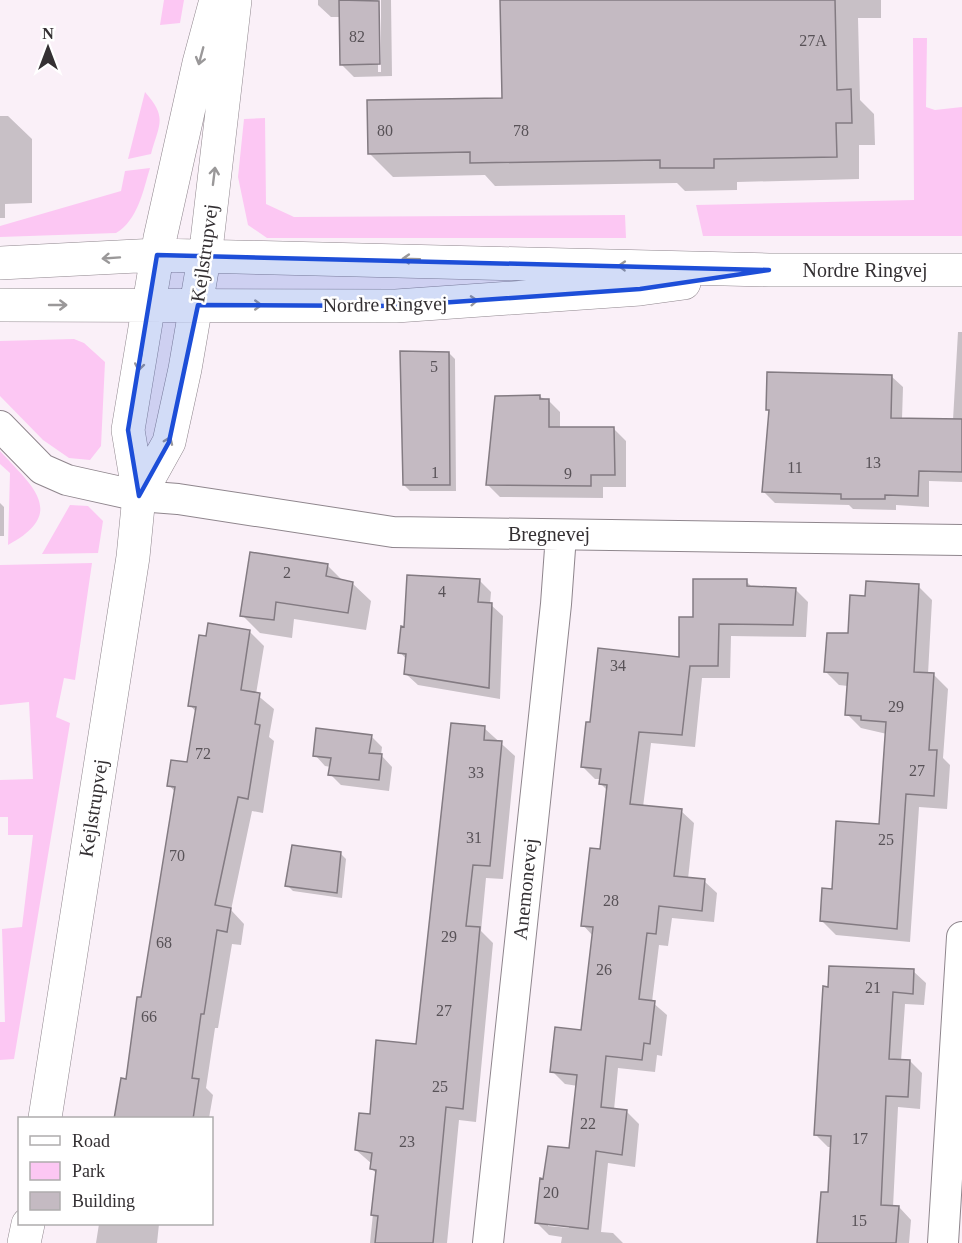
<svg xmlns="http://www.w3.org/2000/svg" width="962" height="1243" font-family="'Times New Roman',serif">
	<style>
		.green { fill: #fcc7f3 }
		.shadow { fill: #0003; fill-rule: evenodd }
		.building { fill: #c4bac2; stroke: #837b82; stroke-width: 1.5 }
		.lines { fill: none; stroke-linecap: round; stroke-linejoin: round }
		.street-casing { stroke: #8f868d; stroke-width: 32 }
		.secondary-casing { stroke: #8f868d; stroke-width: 34 }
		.street { stroke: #fff; stroke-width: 30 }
		.secondary { stroke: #fff; stroke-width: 33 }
		.oneway { stroke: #9a9899 }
		.marked { fill: #1d4ed8; fill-opacity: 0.2; stroke: #1d4ed8; stroke-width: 4.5; stroke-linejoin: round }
		.labels { text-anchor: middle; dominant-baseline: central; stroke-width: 5; stroke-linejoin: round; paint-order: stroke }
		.number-label { font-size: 16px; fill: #585257 }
		.street-label { font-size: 20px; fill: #343033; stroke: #fff }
	</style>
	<rect width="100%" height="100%" fill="#faf0f8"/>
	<path class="green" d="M164 0H184L180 23 160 25Z
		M913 38H927L926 107 935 110 962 107V236H703L696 205 914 200Z
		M145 92C168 118 159 124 151 154L128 159Z
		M265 118 266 204 294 217 625 215 626 238H267L248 225 238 177 244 119Z
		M150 168C143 191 138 220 116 233L0 237V226L121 191 125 171Z
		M74 339 84 343 105 362 101 446 90 460 69 458 43 440 0 396V341Z
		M0 451C32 486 68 513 8 545L10 473 0 464Z
		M70 505 88 506 103 521 98 553 42 554Z
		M92 563 75 680 64 678 56 717 70 723 14 1059 0 1060V1022H5L2 929 22 927 33 835H8V817H0V780L33 779 29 702 0 705V565Z"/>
	<path class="shadow" d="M318 0H378V72H381V0H391L392 76 354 77 341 64V17H331L318 5Z
		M502 0H881V18H858L860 100 874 114 875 145H859V179L737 182V190L685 191 677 183 495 186 485 175 393 177 369 153 503 99Z
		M0 116H8L32 139V203L5 204V218H0Z
		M958 332H962V482L929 481V507L896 505V510L853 509 849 505 775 503 764 492 770 412 768 409 891 376 903 387 902 419 953 420Z
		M449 353 455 359 456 491H410L404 485Z
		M540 397 548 400 560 412V429H614L626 441V487H603V498L500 497 488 485Z
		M0 503 4 507V536H0Z
		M327 565 343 581 352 583 371 601 366 630 294 619 292 638 260 633 242 615Z
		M479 580 491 592 490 604 503 616 500 699 418 685 406 674 407 660 400 652 405 628Z
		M746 581 753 588 795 589 808 602 806 637 731 636 730 678H702L695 747 651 743 643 807 681 811 694 823 688 879 704 881 717 893 714 922 672 918 668 946 659 945 652 1002 667 1015 662 1056 657 1055 655 1072 618 1068 614 1110 627 1112 639 1124 635 1167 608 1163 601 1232 613 1233 623 1243H561L562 1237 549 1235 536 1222 545 1181 571 1150 578 1086 565 1084 552 1071 583 1032 593 936 583 925 601 851 608 791 600 783 601 779H595L582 766 592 724 680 659 694 619ZM548 1223 569 1225V1228L548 1226Z
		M918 586 932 600 928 674 934 675 948 689 943 758 950 765 947 809 919 807 910 942 836 935 822 921 833 891 880 826 887 734 861 728 847 714 848 686 839 685 825 671 849 634 866 598Z
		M249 631 264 646 256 694 274 709 269 737 274 741 263 813 252 811 231 910 244 924 241 945 232 944 218 1028H215L206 1088 213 1095 209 1118H116L127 1081 142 999 175 792 169 785 188 764 196 712 190 705Z
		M484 728 515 756 503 879 486 878 481 931 493 943 476 1122 459 1120 447 1243H370L377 1174 372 1169V1164L356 1150 372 1115 417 1045Z
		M371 736 382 747 381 755 392 767 389 791 341 785 330 774 331 767 325 766 315 755Z
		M340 853 346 859 342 898 293 891 287 885Z
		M913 971 926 983 924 1005 905 1004 901 1061H910L922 1073 920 1109 898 1107 893 1207H899L911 1220 909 1243H819L830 1194 832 1147H828L816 1135 824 988Z
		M99 1224H159L157 1243H96Z"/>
	<path class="building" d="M339 0 379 1 380 64 340 65Z
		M500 0H835L837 90 851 89 852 123H836L837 157 714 159V168H660V160L470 163V152L368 154 367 100 502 98Z
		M400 351 449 352 450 485H403Z
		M767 372 892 375 891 418 962 419V472L919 471 918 496 885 495V499H841V494L762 492 769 410H766Z
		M540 395V399H549V427H614L615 475H591V486L486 485 495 396Z
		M250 552 328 564 326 576 353 582 348 613 276 602 274 620 240 616Z
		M407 575 480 579 478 602 492 603 489 688 404 674 406 654 398 653 401 626 404 627Z
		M693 579H747V586L796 588 793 625 719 624 718 666H690L682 735 639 732 630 804 682 809 674 876 705 879 702 911 659 906 656 934 647 933 639 999 655 1001 650 1044 644 1043 642 1060 606 1056 601 1107 627 1110 622 1155 596 1151 588 1229 535 1223 540 1178 543 1179 548 1146 569 1148 577 1075 550 1072 555 1027 581 1030 593 927 581 926 590 848 600 849 607 785 599 784 601 769 581 767 586 722H590L598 648 679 657V617H693Z
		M866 581 919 584 914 672 934 673 929 750H937L934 796 906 794 897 929 820 921 822 888 832 889 836 821 879 824 886 722 861 720V716L845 715 848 673 824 672 827 633H848L850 595 865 596Z
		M208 623 250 630 241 690 260 693 255 724 260 725 248 799 238 797 215 905 231 908 227 932 217 930 204 1014H201L192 1078 199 1079 193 1119H114L121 1078 126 1079 137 997H141L175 787 167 786 171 760 187 762 196 707 188 706 199 635 206 636Z
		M451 723 485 726 484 740 502 741 490 866 473 865 466 926 480 927 463 1109 446 1107 433 1243H375L378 1216 371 1215 376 1170 370 1169 372 1153 355 1150 359 1113 370 1114 376 1040 416 1044Z
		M316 728 372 735 369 753 382 754 379 780 328 775 331 758 313 756Z
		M292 845 341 852 337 893 285 886Z
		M829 966 914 969 913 994 893 992 889 1059 910 1060 908 1097 886 1096 881 1205 899 1206 896 1243H817L821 1192H828L831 1136 814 1135 823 986 828 987Z"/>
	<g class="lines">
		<defs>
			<path id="street" d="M0 426 42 469 67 480 139 496 178 499 393 532 962 540
				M488 1243 556 604 561 535
				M943 1243 962 937"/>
			<path id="secondary" d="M0 263 157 255 769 270H962
				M0 305 396 306 640 289 684 283
				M139 496 169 442 185 369 207 241 235 0
				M45 1118 133 557 139 496 128 430 160 238 199 63 216 0
				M24 1243 28 1224"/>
		</defs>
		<use href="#street" class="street-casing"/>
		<use href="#secondary" class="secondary-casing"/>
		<use href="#street" class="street"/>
		<use href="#secondary" class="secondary"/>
	</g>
	<defs><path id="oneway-shaft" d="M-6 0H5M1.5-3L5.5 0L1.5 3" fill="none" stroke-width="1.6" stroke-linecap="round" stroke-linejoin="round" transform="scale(1.5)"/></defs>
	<g class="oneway">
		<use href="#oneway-shaft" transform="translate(201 56) rotate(105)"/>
		<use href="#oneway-shaft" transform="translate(214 176) rotate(-83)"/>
		<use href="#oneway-shaft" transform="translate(111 258) rotate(176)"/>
		<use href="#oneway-shaft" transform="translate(411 259) rotate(-178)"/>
		<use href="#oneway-shaft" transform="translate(627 266) rotate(-178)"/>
		<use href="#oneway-shaft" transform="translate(469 301) rotate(-4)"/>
		<use href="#oneway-shaft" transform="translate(58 305)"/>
		<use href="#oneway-shaft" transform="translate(253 305)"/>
		<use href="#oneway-shaft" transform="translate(140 362) rotate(100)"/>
		<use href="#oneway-shaft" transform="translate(167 445) rotate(-67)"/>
	</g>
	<path class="marked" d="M157 255 769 270 640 289 396 306 198 305 169 442 139 496 128 430Z"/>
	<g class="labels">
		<g class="number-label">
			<text x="357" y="36">82</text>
			<text x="813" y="40">27A</text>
			<text x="385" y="130">80</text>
			<text x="521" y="130">78</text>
			<text x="434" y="366">5</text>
			<text x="873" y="462">13</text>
			<text x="795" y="467">11</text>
			<text x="435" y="472">1</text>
			<text x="568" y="473">9</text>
			<text x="287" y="572">2</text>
			<text x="442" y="591">4</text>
			<text x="618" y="665">34</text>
			<text x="896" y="706">29</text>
			<text x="203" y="753">72</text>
			<text x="917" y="770">27</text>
			<text x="476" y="772">33</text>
			<text x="474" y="837">31</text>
			<text x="886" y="839">25</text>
			<text x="177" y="855">70</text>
			<text x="611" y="900">28</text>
			<text x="449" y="936">29</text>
			<text x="164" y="942">68</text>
			<text x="604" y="969">26</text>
			<text x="873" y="987">21</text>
			<text x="444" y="1010">27</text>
			<text x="149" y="1016">66</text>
			<text x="440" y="1086">25</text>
			<text x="588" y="1123">22</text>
			<text x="860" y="1138">17</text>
			<text x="407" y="1141">23</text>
			<text x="551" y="1192">20</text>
			<text x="859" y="1220">15</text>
		</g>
		<g class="street-label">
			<text transform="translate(204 253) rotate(-82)">Kejlstrupvej</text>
			<text x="865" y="270">Nordre Ringvej</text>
			<text transform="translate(385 304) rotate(-1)">Nordre Ringvej</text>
			<text x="549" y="534">Bregnevej</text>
			<text transform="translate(93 808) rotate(-81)">Kejlstrupvej</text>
			<text transform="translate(525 889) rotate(-84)">Anemonevej</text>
		</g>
	</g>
	<rect x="18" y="1117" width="195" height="108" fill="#ffffff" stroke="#aeacad" stroke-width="1.5"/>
	<rect x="30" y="1136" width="30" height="9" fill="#ffffff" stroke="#aeacad" stroke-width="1.5"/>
	<text x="72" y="1147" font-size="18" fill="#343033">Road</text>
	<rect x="30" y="1162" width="30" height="18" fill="#fcc7f3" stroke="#aeacad" stroke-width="1.5"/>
	<text x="72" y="1177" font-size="18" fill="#343033">Park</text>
	<rect x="30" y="1192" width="30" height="18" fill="#c4bac2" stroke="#aeacad" stroke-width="1.5"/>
	<text x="72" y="1207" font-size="18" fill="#343033">Building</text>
	<g transform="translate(48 48)" stroke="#ffffff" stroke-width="4.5" paint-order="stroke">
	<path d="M0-4.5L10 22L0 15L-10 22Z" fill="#343033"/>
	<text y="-9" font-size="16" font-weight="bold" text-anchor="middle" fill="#343033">N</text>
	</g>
</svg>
